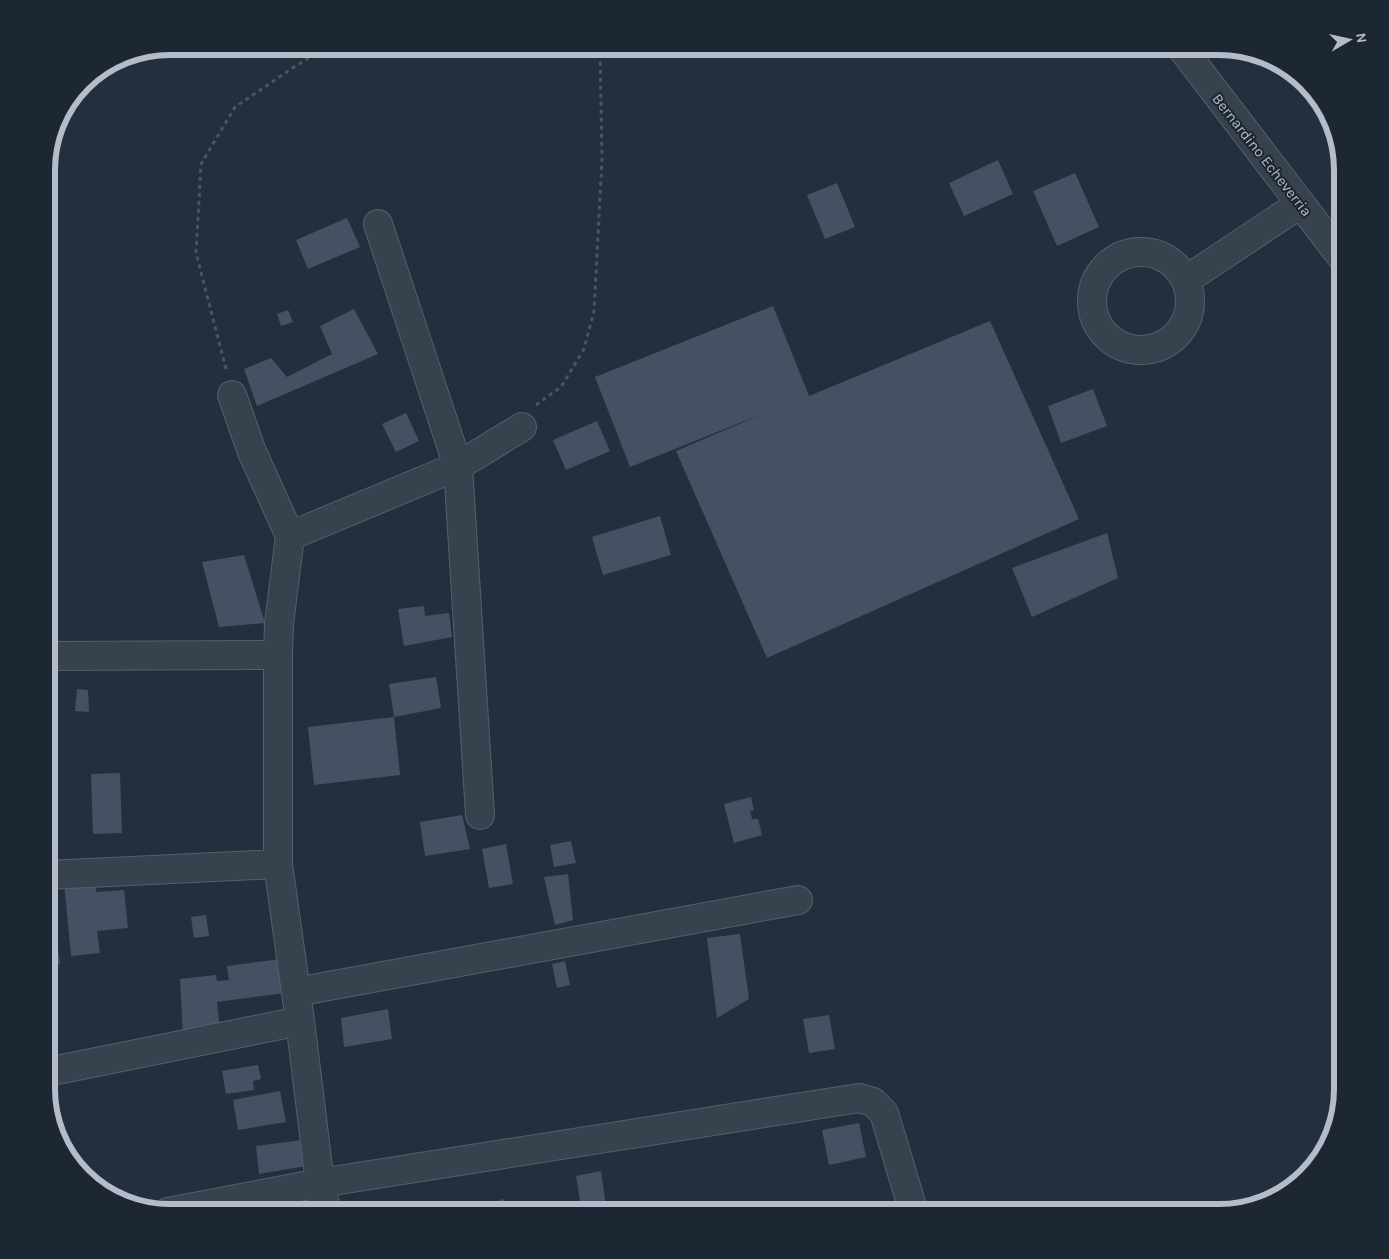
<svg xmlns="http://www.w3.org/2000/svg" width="1389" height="1259" font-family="Karla,sans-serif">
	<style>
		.building { fill: #455162 }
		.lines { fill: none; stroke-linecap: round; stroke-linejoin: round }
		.minor-casing { stroke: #565f6c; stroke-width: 30 }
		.path { stroke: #44595c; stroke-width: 3; stroke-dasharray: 4 4; stroke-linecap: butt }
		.minor { stroke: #38414e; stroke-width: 28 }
		.labels { text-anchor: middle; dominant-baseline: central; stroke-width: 4; stroke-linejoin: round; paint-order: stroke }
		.street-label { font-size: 15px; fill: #b4bcc9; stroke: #1d2633 }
		.rim { fill: none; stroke: #b4bcc9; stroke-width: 6 }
	</style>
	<rect width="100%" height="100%" fill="#242f3e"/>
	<path class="building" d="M998 160 1013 194 964 216 949 183Z
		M1075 173 1099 227 1057 246 1033 191Z
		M837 183 855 227 825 239 807 195Z
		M347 218 360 247 308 269 296 240Z
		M773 306 809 396 990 321 1079 519 767 658 676 451 767 412 630 467 595 377Z
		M354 309 378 354 257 406 244 369 271 358 287 377 332 354 320 326Z
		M288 310 293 322 281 326 277 314Z
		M1093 389 1107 426 1061 443 1048 406Z
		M406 413 419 441 396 452 382 424Z
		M597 421 610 451 566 470 553 440Z
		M660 516 671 555 603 575 592 537Z
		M1107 533 1118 578 1032 617 1012 568Z
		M244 555 265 623 219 627 202 562Z
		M424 606 425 616 449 613 452 637 404 646 398 609Z
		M47 667H54L57 747 47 748Z
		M436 677 441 708 394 717 389 684Z
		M77 689 88 690 89 712 75 711Z
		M394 717 400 775 314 785 308 727Z
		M120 773 122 833 93 834 91 774Z
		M751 797 754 810 750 811 752 819H758L762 835 734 843 724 804Z
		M462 815 470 849 425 856 420 822Z
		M571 841 576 863 554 867 550 845Z
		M506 844 513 884 489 888 482 849Z
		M568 874 573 920 555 925 544 877Z
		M95 879 96 892 124 890 128 928 97 931 100 953 71 956 64 882Z
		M47 884H50L60 964 47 966Z
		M206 915 209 936 194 938 191 917Z
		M740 934 749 999 717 1018 707 938Z
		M280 959 285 993 217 1002 220 1029 183 1036 180 979 216 975 217 981 229 980 227 966Z
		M565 961 570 985 557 988 552 964Z
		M388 1009 392 1039 344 1047 341 1018Z
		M829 1015 835 1049 809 1053 803 1019Z
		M258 1065 261 1079 253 1081 254 1090 226 1094 222 1071Z
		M280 1091 286 1122 238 1130 233 1100Z
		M859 1123 866 1157 829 1165 822 1130Z
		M302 1140 306 1166 259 1174 256 1146Z
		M601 1171 607 1213H582L576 1176Z
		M504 1199 507 1213H478L476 1207Z"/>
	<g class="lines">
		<defs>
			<path id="minor" d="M1180 46 1343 259
				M378 224 458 466 480 815
				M1092 301a49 49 0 1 1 98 0a49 49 0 1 1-98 0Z
				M1186 280 1300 204
				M232 395 252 452 290 536 279 624 278 655V864L300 1021 320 1183 327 1213
				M290 536 458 466 522 427
				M47 656 278 655
				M47 875 278 864
				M296 992 798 900
				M47 1072 300 1021
				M168 1212 320 1183 859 1098 873 1102 884 1113 914 1213"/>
		</defs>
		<use href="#minor" class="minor-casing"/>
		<path class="path" d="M226 369 196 253 201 164 235 107 291 69 328 46
			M536 405 561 387 584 349 594 311 602 159 600 46"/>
		<use href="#minor" class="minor"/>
	</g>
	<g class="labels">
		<g class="street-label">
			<text transform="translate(1262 155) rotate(52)">Bernardino Echeverria</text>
		</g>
	</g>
	<path d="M0 0H1389V1259H0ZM170 55H1219A115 115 0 0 1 1334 170V1089A115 115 0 0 1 1219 1204H170A115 115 0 0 1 55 1089V170A115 115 0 0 1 170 55Z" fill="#1d2633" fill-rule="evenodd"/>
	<path class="rim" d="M170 55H1219A115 115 0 0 1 1334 170V1089A115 115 0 0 1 1219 1204H170A115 115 0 0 1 55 1089V170A115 115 0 0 1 170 55Z"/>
	<g transform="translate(1349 40) rotate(81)" stroke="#1d2633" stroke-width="4" paint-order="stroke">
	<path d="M0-4L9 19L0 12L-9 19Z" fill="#b4bcc9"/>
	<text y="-8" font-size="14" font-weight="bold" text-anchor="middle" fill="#b4bcc9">N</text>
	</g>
</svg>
